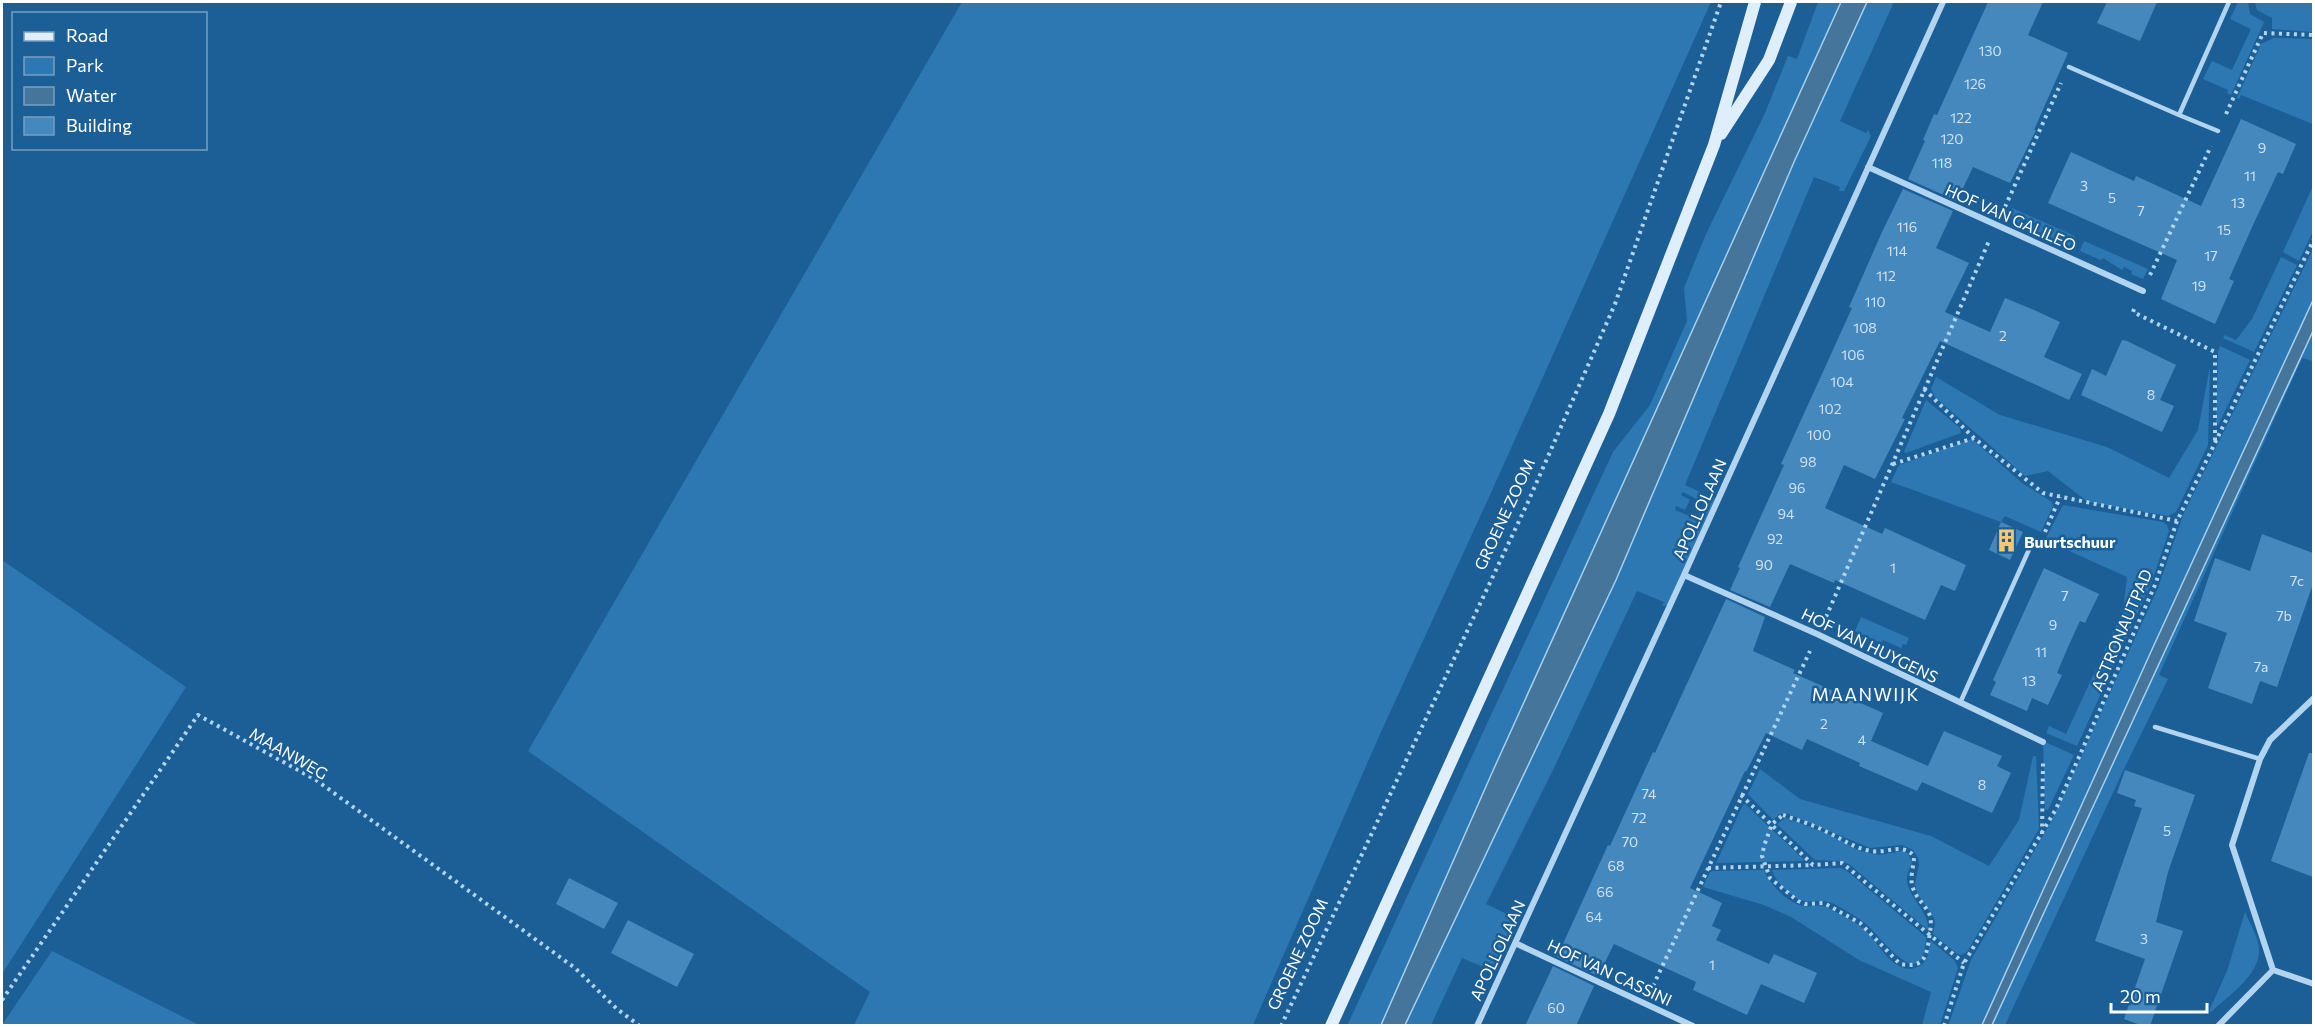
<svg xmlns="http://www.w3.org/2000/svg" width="2315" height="1027" font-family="Commissioner,sans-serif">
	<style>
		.green { fill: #2d78b3; fill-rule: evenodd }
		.water { fill: #46759c; stroke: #a4d0f1; stroke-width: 1.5 }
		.building { fill: #4588be }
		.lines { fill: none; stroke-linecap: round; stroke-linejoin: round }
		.path { stroke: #b1d4f0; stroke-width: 4; stroke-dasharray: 3 4.5; stroke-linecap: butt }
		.service { stroke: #b1d4f0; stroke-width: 4.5 }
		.minor { stroke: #b1d4f0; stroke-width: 6 }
		.secondary { stroke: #deeefb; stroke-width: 12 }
		.labels { text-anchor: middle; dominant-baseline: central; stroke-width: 5; stroke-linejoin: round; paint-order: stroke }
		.number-label { font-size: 14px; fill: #d0e1ef }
		.street-label { font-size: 16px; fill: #fff; stroke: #1c5f97 }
		.poi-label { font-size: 16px; font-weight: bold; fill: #fff; stroke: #1c5f97; text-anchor: start }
		.neighbourhood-label { font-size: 18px; letter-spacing: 1.5px; fill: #fff; stroke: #1c5f97 }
	</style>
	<rect width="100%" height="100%" fill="#1c5f97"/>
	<path class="green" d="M962 2H1711L1490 495 1380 734 1253 1025H854L870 992 528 751Z
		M1818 2H1841L1491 775 1381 1025 1347 1026 1613 452 1650 405 1687 321 1684 288 1706 234 1765 113 1788 56 1797 59Z
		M1867 2H1894L1840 121 1866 133 1868 130 1871 136 1844 191H1839L1840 187 1814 177 1685 485 1711 497 1712 494 1715 499 1668 605 1662 606 1664 602 1637 591 1553 770 1486 904 1517 919 1493 971 1462 958 1431 1025 1405 1026 1616 580 1794 162ZM1683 492 1708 505 1707 507 1703 506 1698 516 1702 518 1701 521 1675 510 1676 506 1685 510 1690 500 1681 495Z
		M2238 2H2248L2250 14 2264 22 2231 95 2227 93 2228 90 2203 79 2212 61 2232 70 2251 29 2230 19Z
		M2255 2H2313V32L2272 29V18L2257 10Z
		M2274 38 2313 39V124L2241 95 2239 99 2237 98 2261 44Z
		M2313 186V231L2299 261 2283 252Z
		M2012 208 2075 236 2070 246 2007 218Z
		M2084 241 2148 269 2143 279 2131 274 2132 271 2124 267 2122 270 2103 258 2101 260 2080 251Z
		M2313 249V300L2154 645 1982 1025 1948 1026 1971 960 2051 822 2158 588 2183 515Z
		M2281 257 2297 265 2254 352 2223 338 2225 335 2236 340 2252 319Z
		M2313 331V361L2302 358 2159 675 2168 679 2124 769 2005 1025 1992 1026Z
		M2220 346 2250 360 2218 425 2216 422 2218 351Z
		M2210 366 2208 445 2176 512 2168 516 2088 502 2048 471 2025 476 1935 397 1931 389 1936 377 2000 415 2107 447 2169 478 2198 430Z
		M1926 400 1960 428 1961 433 1906 453 1904 452Z
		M1972 439 2022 483 2052 502 2053 506 2041 532 2005 516 2001 522 1891 482 1899 465Z
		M2063 505 2163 522 2167 525 2169 531 2151 584 2077 746 2046 733 2049 726 2066 734 2123 611 2127 577 2045 540Z
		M2 560 186 687 2 974Z
		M1861 617 1909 638 1906 645 1903 644 1901 648 1883 640 1881 643 1855 631Z
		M2043 741 2074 755 2048 810 2045 809Z
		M2033 756H2036L2039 829 1967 952 1961 955 1956 953 1933 934 1935 924 1934 918 1917 893 1915 884 1919 865 1918 858 1913 850 1902 845 1870 848 1786 813 1780 814 1773 820 1748 794 1760 769 1800 799 1931 836 1989 866 2019 820Z
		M1745 804 1803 859 1804 861 1716 863 1743 805Z
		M1786 818 1828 834 1860 851 1879 855 1902 851 1908 853 1912 863C1911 866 1909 869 1908 872 1901 893 1930 909 1928 930L1849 864 1841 861 1815 860 1777 824Z
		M1841 868 1847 871 1926 937C1923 997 1883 939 1867 925 1858 917 1847 911 1836 905 1825 899 1816 902 1805 901 1792 900 1775 881 1772 870Z
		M1764 870C1769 884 1788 903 1803 906 1816 908 1819 902 1834 911 1845 917 1856 922 1865 930 1879 943 1894 977 1918 967 1929 962 1929 951 1930 940L1955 961 1958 968 1940 1025H1922L1931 992 1859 960 1791 917 1764 905 1703 887 1710 872 1713 871Z
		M2245 912C2250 924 2258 936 2259 948 2261 975 2228 996 2211 1012L2209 1011 2227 971Z
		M52 951 199 1025H2Z"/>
	<path class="water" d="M1841 2H1867L1794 162 1616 580 1405 1025H1381L1491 775Z
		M2313 300V331L1992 1025H1982L2154 645Z"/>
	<path class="building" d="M1988 2H2043L2028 35 2068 53 2034 130H2036L2010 183 1973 167 1957 201 1908 179 1925 141 1923 140 1934 114 1937 115Z
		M2107 2H2157L2140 41 2097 23Z
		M2241 119 2296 144 2283 174 2278 172 2253 225 2229 279 2234 281 2215 324 2161 299 2177 260 2048 203 2071 152 2134 181 2136 176 2201 206Z
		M1903 189 1953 211 1936 248 1969 263 1945 312 1990 332 2005 298 2034 310 2060 322 2044 357 2082 374 2069 400 1940 341 1902 418 1905 419 1875 479 1844 465 1825 508 1882 534 1885 528 1966 565 1955 591 1941 585 1925 620 1835 580 1834 583 1790 564 1770 607 1730 590 1740 568 1738 567 1784 465 1781 464 1852 308 1849 307 1882 232Z
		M2122 340 2127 341 2176 365 2160 400 2174 406 2162 432 2081 395 2092 369 2106 376Z
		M2001 522 2023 532 2010 560 1989 550Z
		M2262 534 2313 553V584L2277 687 2260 681 2252 704 2208 688 2227 633 2194 621 2215 558 2250 571Z
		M2044 568 2099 594 2085 623 2080 621 2068 647 2057 673 2062 675 2048 705 2032 698 2027 711 1990 695 1996 682 1993 680Z
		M1726 599 1765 617 1753 651 1795 670 1793 673 1883 713 1871 741 1928 766 1944 731 2002 756 1997 766 2011 773 1992 813 1922 782 1917 791 1859 766 1860 763 1807 739 1802 750 1766 733 1746 772 1745 771 1690 888 1722 903 1712 926 1721 930 1716 940 1769 964 1774 954 1817 973 1804 1003 1761 984 1747 1015 1693 990 1696 982 1614 944 1598 976 1557 957 1608 845 1610 846 1653 752 1655 753Z
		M2309 753H2313V877L2271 861Z
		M2125 770 2195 795 2168 872 2156 922 2183 931 2150 1026H2143L2124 1019 2145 959 2095 941 2142 808 2134 806 2136 800 2117 793Z
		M569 878 618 903 604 929 556 904Z
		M628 920 694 954 677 987 611 953Z
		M1553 966 1594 986 1576 1026H1525Z"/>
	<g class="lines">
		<path class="path" d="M2226 114 2263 33 2314 35
			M2005 207 2061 83
			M2150 275 2211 146
			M2134 309 2133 312 2215 352V441
			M1924 389 1974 438 2043 493 2177 521
			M1893 464 1974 438
			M2045 532 2060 497
			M1826 617 1989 241
			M1741 795 1813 865 1842 863 1964 963
			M1783 815C1797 820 1814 825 1827 832 1842 839 1854 848 1871 851 1886 854 1902 842 1914 856 1914 868 1909 877 1913 888 1916 899 1926 905 1930 916 1932 924 1930 931 1929 939 1926 959 1923 968 1900 964L1860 923 1824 903 1805 904 1798 901 1770 878 1762 856 1764 846 1772 824Z
			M2042 834 2043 760
			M1708 868 1813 865
			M1653 986 1810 651
			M2 1000 198 715 316 780 575 968 617 1009 640 1026
			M1281 1026 1528 502 1615 304 1721 2
			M1944 1026 1964 963 2056 809 2155 585 2177 521 2314 239"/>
		<path class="service" d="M2069 67 2179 115 2229 2
			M2179 115 2218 131
			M1960 703 2032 543
			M2155 727 2260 759"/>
		<path class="minor" d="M1868 167 2143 291
			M1684 575 1817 634 2043 742
			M1515 943 1693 1026
			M2273 970 2314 984
			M1477 1026 1684 575 1943 2
			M2218 1026 2273 970 2232 845 2260 759 2270 740 2314 698"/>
		<path class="secondary" d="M1721 134 1769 60 1791 2
			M1331 1026 1609 414 1714 145 1755 2"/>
	</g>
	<defs>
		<symbol id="building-bare" viewBox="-9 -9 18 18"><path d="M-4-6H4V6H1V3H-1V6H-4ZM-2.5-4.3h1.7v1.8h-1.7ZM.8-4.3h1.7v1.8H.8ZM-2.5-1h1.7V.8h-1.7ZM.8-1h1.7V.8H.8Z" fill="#ffc66f" stroke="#1c5f97" stroke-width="2.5" paint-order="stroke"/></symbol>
	</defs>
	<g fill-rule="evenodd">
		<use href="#building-bare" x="1990" y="524" width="33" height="33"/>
	</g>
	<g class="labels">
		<g class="number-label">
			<text x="1990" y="50">130</text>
			<text x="1975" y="83">126</text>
			<text x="1961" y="117">122</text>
			<text x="1952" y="138">120</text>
			<text x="2262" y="147">9</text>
			<text x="1942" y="162">118</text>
			<text x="2250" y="175">11</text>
			<text x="2084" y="185">3</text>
			<text x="2112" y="197">5</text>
			<text x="2238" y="202">13</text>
			<text x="2141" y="210">7</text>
			<text x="1907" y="226">116</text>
			<text x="2224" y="229">15</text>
			<text x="1897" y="250">114</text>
			<text x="2211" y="255">17</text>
			<text x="1886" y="275">112</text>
			<text x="2199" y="285">19</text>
			<text x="1875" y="301">110</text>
			<text x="1865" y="327">108</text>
			<text x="2003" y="335">2</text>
			<text x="1853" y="354">106</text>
			<text x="1842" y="381">104</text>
			<text x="2151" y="394">8</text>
			<text x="1830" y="408">102</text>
			<text x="1819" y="434">100</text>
			<text x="1808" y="461">98</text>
			<text x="1797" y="487">96</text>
			<text x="1786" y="513">94</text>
			<text x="1775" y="538">92</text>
			<text x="1764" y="564">90</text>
			<text x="1893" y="567">1</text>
			<text x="2297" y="580">7c</text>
			<text x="2065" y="595">7</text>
			<text x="2284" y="615">7b</text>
			<text x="2053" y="624">9</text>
			<text x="2041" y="651">11</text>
			<text x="2261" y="666">7a</text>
			<text x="2029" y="680">13</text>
			<text x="1824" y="723">2</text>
			<text x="1862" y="739">4</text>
			<text x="1982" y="784">8</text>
			<text x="1649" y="793">74</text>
			<text x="1639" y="817">72</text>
			<text x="2167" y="830">5</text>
			<text x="1630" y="841">70</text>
			<text x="1616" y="865">68</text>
			<text x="1605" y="891">66</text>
			<text x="1594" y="916">64</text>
			<text x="2144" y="938">3</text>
			<text x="1712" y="964">1</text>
			<text x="1556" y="1007">60</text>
		</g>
		<g class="street-label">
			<text transform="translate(2011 217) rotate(24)">HOF VAN GALILEO</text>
			<text transform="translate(1699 509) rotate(-66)">APOLLOLAAN</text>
			<text transform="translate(1504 514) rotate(-65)">GROENE ZOOM</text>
			<text transform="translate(2121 630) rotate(-67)">ASTRONAUTPAD</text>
			<text transform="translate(1870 645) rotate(26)">HOF VAN HUYGENS</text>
			<text transform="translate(289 753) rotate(30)">MAANWEG</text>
			<text transform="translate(1497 950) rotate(-65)">APOLLOLAAN</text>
			<text transform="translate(1297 954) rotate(-65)">GROENE ZOOM</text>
			<text transform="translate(1610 972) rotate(25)">HOF VAN CASSINI</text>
		</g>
		<g class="poi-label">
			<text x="2024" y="541">Buurtschuur</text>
		</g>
		<g class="neighbourhood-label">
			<text x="1866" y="694">MAANWIJK</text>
		</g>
	</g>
	<rect width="2315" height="1027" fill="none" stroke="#ffffff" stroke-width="6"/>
	<rect x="12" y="12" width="195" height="138" fill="#1c5f97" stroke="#779fc1" stroke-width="1.5"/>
	<rect x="24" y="32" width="30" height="9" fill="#deeefb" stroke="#779fc1" stroke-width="1.5"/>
	<text x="66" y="42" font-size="18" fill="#ffffff">Road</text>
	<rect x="24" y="57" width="30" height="18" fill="#2d78b3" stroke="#779fc1" stroke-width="1.5"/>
	<text x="66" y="72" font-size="18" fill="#ffffff">Park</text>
	<rect x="24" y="87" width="30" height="18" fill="#46759c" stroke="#779fc1" stroke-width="1.5"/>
	<text x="66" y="102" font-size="18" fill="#ffffff">Water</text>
	<rect x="24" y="117" width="30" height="18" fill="#4588be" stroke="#779fc1" stroke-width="1.5"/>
	<text x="66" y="132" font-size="18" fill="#ffffff">Building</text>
	<path d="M2111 1003v9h96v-9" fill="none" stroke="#ffffff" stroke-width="3"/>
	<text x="2120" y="1003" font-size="18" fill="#ffffff" stroke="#1c5f97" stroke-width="4.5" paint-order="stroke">20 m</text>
</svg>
